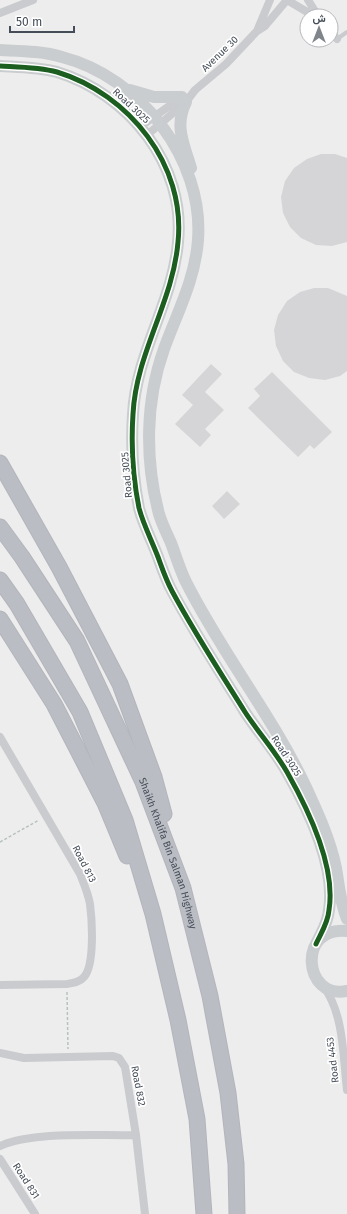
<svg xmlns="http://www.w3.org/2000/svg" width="347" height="1214" font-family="'Fira Sans',Vazirmatn,sans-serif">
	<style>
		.building { fill: #d5d5d7 }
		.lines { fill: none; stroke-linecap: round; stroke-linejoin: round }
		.highway-casing { stroke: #b3b5bc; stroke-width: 17 }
		.path { stroke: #b6c2bf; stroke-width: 1.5; stroke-dasharray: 3 2; stroke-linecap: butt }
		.lane { stroke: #c9cbce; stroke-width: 4 }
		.street { stroke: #c9cbce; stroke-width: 8 }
		.secondary { stroke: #cacdcf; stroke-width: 12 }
		.highway { stroke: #babdc3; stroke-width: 15 }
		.cycleway-casing { stroke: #fff; stroke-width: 8 }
		.cycleway { stroke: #1b5e20; stroke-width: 5 }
		.labels { text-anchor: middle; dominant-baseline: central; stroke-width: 3.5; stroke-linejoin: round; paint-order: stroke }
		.street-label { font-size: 10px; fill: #454d58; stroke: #fff }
	</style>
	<rect width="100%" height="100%" fill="#eeeded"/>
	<path class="building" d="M321 154H335L347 158V242L332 246 316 245 301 238 290 227 283 213 281 197 285 181 294 168 307 159Z
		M314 288H328L347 296V371L340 376 325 380 309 378 294 372 283 361 276 346 274 330 278 315 287 301 300 292Z
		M211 364 222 374 205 392 224 410 205 429 211 435 200 447 175 424 193 405 182 395Z
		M272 372 332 432 314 449 310 445 298 457 248 408 260 396 254 389Z
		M227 491 240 504 224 519 212 506Z"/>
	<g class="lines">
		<defs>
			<g id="highway">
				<path d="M0 463 59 567 120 684 154 777 164 814"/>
				<path id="s1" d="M0 527 22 557 77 641 143 782 183 888 210 996 228 1093 236 1164 237 1214"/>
				<path d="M0 580 17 604 80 712 125 820 153 914 178 1020 197 1119 204 1214"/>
				<path d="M0 619 54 704 105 803 127 856"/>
			</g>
		</defs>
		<use href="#highway" class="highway-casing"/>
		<path class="path" d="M0 842 39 820
			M67 992 68 1049"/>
		<path class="lane" d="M337 39 347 32"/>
		<path class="street" d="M287 0 314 16
			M308 0 318 16
			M0 13 33 0
			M257 31 270 0
			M331 32 337 39
			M141 126 182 97
			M147 135 186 102 195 90 226 64 257 31 265 26 287 0
			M0 737 80 874C84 884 88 893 90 904 92 919 95 965 84 977 80 982 73 983 67 984L0 985
			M324 987C344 1015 343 1056 347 1090
			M0 1053 24 1058 113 1056 119 1058 125 1067 136 1135 145 1214
			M0 1146C34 1131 97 1136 136 1135
			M0 1159 35 1214"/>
		<path class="secondary" d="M0 50C21 51 42 51 62 57 140 77 204 159 198 240 195 280 177 313 164 349 145 402 145 461 159 514 162 524 167 534 171 543 176 556 180 570 186 582 221 652 271 714 305 785 317 811 330 839 336 868 339 885 340 902 347 919
			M0 66C19 67 39 67 57 72 129 94 186 165 178 242 173 302 136 353 133 414 131 444 133 478 139 508 143 524 152 541 158 557 162 568 166 580 172 591 194 632 220 672 245 712 258 732 275 751 287 772 308 809 336 867 329 910 328 923 321 933 316 944
			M130 90 154 97H182
			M186 102C174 126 184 144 191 168
			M347 931C297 925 303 1000 347 991"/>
		<use href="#highway" class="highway"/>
		<defs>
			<path id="cycleway" d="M0 66C19 67 39 67 57 72 129 94 186 165 178 242 173 302 136 353 133 414 131 444 133 478 139 508 143 524 152 541 158 557 162 568 166 580 172 591 194 632 220 672 245 712 258 732 275 751 287 772 308 809 336 867 329 910 328 923 321 933 316 944"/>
		</defs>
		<use href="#cycleway" class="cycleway-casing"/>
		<use href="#cycleway" class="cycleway"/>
	</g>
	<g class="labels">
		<g class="street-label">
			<text transform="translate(220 54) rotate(-44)">Avenue 30</text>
			<text transform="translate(131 106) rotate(43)">Road 3025</text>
			<text transform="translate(127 475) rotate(-95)">Road 3025</text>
			<text transform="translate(286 756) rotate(57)">Road 3025</text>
			<text stroke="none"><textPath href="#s1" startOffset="369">Shaikh Khalifa Bin Salman Highway</textPath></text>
			<text transform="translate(84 864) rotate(63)">Road 813</text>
			<text transform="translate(333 1060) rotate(-97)">Road 4453</text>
			<text transform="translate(138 1086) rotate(79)">Road 832</text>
			<text transform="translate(26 1181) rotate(57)">Road 831</text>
		</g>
	</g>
	<g transform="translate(319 28)"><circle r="19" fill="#ffffff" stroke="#b5b8bc"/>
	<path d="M0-3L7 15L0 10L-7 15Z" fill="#80858c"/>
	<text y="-6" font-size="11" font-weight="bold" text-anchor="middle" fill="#454d58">ش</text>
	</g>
	<path d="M10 26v6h64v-6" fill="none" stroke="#454d58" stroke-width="2"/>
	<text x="16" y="26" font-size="12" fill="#454d58" stroke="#ffffff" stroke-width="3" paint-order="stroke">50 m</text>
</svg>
